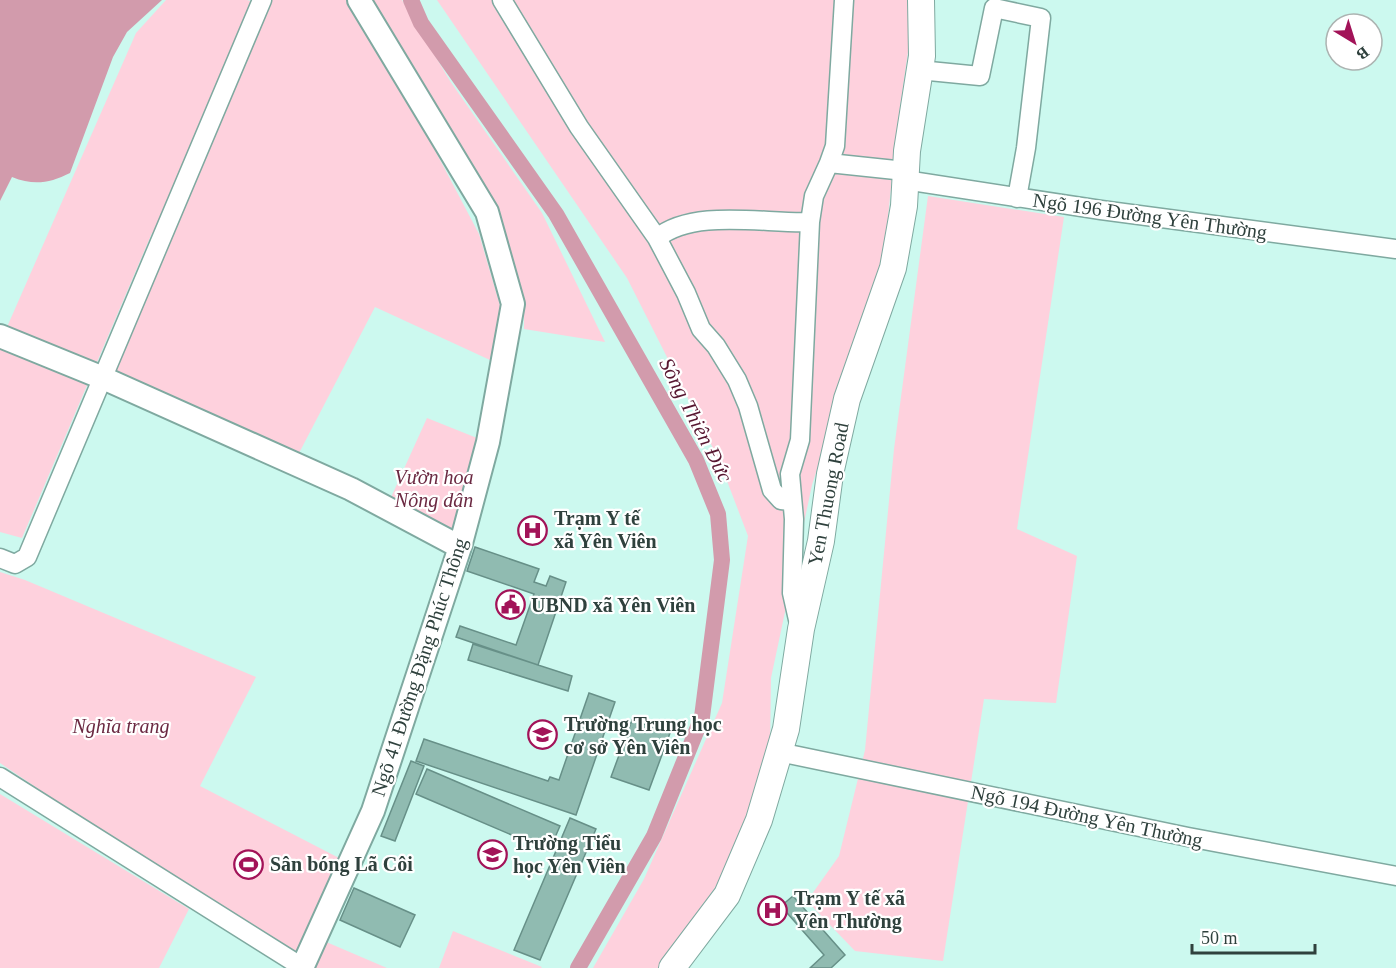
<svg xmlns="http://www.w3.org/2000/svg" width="1396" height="968" font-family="Georgia,serif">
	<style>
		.green { fill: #fed1dd }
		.water { fill: #d29bac }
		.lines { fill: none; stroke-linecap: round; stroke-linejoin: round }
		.canal { stroke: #d29bac; stroke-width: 16 }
		.building { fill: #90bbb1; stroke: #679088; stroke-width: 1.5 }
		.minor-casing { stroke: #7fa9a0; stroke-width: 21 }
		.tertiary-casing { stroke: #7fa9a0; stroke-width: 26 }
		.secondary-casing { stroke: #7fa9a0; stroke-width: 28 }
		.minor { stroke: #fff; stroke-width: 18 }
		.tertiary { stroke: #fff; stroke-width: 22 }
		.secondary { stroke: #fff; stroke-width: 26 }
		.labels { text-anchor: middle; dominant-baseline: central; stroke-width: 4.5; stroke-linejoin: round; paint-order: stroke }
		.street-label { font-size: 20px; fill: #2f413d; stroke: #fff }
		.park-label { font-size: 20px; font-style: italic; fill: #6b2942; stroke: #fff }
		.poi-label { font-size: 20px; font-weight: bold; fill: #2f413d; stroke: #fff; text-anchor: start }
		.water-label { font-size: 21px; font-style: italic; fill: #571731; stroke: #fff }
	</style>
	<rect width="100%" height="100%" fill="#ccf9ef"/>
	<path class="green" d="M166 0H247L268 6 272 0H347L418 118 479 234 501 309 490 360 375 307 297 457 113 373 170 237 152 233 22 538 0 532V343L136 33Z
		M373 0H402L450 81 542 213 605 342 524 329V300L499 210Z
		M437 0H909L911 31 897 128 884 257 812 485 771 678 770 750 734 858 663 968H593L644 879 722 703 748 536 719 460 627 278Z
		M928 196 1064 217 1017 529 1077 556 1056 703 984 699 943 961 855 951 807 901 839 856 865 750 894 449Z
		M427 418 482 440 457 542 388 504Z
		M0 572 25 580 256 677 200 786 341 859 296 952 158 870 0 763Z
		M0 794 189 909 159 968H0Z
		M453 931 542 967 541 968H439Z
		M324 941 387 968H311Z"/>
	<path class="water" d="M0 0H162L127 32 113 57 70 173C50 183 34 186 12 177L0 201Z"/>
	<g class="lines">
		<path class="canal" d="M411 0 421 23 556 214 696 460 718 514 722 560 702 717 654 836 578 968"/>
	</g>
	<path class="building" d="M475 547 539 569 534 582 546 586 550 576 566 582 538 665 456 637 460 626 516 645 534 594 467 571Z
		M473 644 572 676 568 691 468 660Z
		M589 693 615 702 576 815 416 761 424 739 548 781 550 777 559 780Z
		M632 720 670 733 649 790 611 777Z
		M411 761 424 766 395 841 381 836Z
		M427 769 560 826 549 851 416 794Z
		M570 818 596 829 540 960 514 950Z
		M354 888 415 915 400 947 340 920Z
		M793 896 845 955 831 968H810L824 955 781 906Z"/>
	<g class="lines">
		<defs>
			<path id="minor" d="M502 0 579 127 657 238 686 293 701 329 716 346 737 380 748 406 772 490 781 500 790 501
				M919 70 980 76 994 8 1041 18 1026 148 1017 198
				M829 163 835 146 844 0
				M905 180 1101 210 1396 249
				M657 238C694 208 765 224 810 222
				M0 558 15 564 27 557 262 0
				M799 624 792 593 794 519 790 474 800 440 810 222 814 196 829 163 905 171
				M779 752 1188 837 1396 876
				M0 777 302 967"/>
			<path id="tertiary" d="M0 336 103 378 351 489 460 547
				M302 968 373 811 460 547 488 442 513 304 487 212 359 0"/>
			<path id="secondary" d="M672 968 727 895 759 820 786 729 801 629 821 541 830 474 847 399 893 268 904 206 907 151 922 56 921 0"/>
		</defs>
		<use href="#minor" class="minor-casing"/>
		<use href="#tertiary" class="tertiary-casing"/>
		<use href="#secondary" class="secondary-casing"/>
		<use href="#minor" class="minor"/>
		<use href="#tertiary" class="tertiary"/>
		<use href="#secondary" class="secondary"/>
	</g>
	<defs>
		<symbol id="hospital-ring" viewBox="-11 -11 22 22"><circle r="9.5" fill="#fff" stroke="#a21358" stroke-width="1.5"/><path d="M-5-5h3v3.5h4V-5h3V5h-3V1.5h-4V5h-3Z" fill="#a21358"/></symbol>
		<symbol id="civic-ring" viewBox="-11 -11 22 22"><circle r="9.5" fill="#fff" stroke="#a21358" stroke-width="1.5"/><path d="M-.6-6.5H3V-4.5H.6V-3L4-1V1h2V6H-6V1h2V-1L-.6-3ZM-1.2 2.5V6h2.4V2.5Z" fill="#a21358"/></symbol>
		<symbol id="school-ring" viewBox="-11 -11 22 22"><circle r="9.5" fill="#fff" stroke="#a21358" stroke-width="1.5"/><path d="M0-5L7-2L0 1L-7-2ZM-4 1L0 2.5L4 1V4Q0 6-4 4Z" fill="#a21358"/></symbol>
		<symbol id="stadium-ring" viewBox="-11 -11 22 22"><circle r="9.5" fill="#fff" stroke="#a21358" stroke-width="1.5"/><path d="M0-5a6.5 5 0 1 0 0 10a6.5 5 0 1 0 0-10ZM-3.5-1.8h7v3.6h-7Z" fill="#a21358"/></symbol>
	</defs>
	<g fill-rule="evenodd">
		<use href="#hospital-ring" x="516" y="514" width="33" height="33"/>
		<use href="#civic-ring" x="494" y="588" width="33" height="33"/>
		<use href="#school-ring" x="526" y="718" width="33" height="33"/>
		<use href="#school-ring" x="476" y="838" width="33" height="33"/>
		<use href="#stadium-ring" x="232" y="848" width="33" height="33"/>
		<use href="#hospital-ring" x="756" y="894" width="33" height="33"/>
	</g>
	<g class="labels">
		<g class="street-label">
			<text transform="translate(1150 216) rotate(8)">Ngõ 196 Đường Yên Thường</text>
			<text transform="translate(828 494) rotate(-79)">Yen Thuong Road</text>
			<text transform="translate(419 667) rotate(-72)">Ngõ 41 Đường Đặng Phúc Thông</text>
			<text transform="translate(1087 816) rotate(12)">Ngõ 194 Đường Yên Thường</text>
		</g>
		<g class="park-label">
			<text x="434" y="477">Vườn hoa<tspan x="434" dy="23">Nông dân</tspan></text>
			<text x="121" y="726">Nghĩa trang</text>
		</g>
		<g class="poi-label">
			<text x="554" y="518">Trạm Y tế<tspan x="554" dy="23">xã Yên Viên</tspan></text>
			<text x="531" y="605">UBND xã Yên Viên</text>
			<text x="564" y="724">Trường Trung học<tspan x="564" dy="23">cơ sở Yên Viên</tspan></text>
			<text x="513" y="843">Trường Tiểu<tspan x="513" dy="23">học Yên Viên</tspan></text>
			<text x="270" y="864">Sân bóng Lã Côi</text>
			<text x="794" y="898">Trạm Y tế xã<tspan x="794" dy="23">Yên Thường</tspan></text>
		</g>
		<g class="water-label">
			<text transform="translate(696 420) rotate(63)">Sông Thiên Đức</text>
		</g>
	</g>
	<g transform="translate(1354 42) rotate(142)"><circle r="28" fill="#ffffff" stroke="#acb3b1" stroke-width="1.5"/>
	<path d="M0-4.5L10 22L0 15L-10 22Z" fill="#a21358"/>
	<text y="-9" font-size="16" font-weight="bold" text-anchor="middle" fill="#2f413d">B</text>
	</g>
	<path d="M1192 944v9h123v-9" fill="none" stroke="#2f413d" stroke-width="3"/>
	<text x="1201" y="944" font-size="18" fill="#2f413d" stroke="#ffffff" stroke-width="4.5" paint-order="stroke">50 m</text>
</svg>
